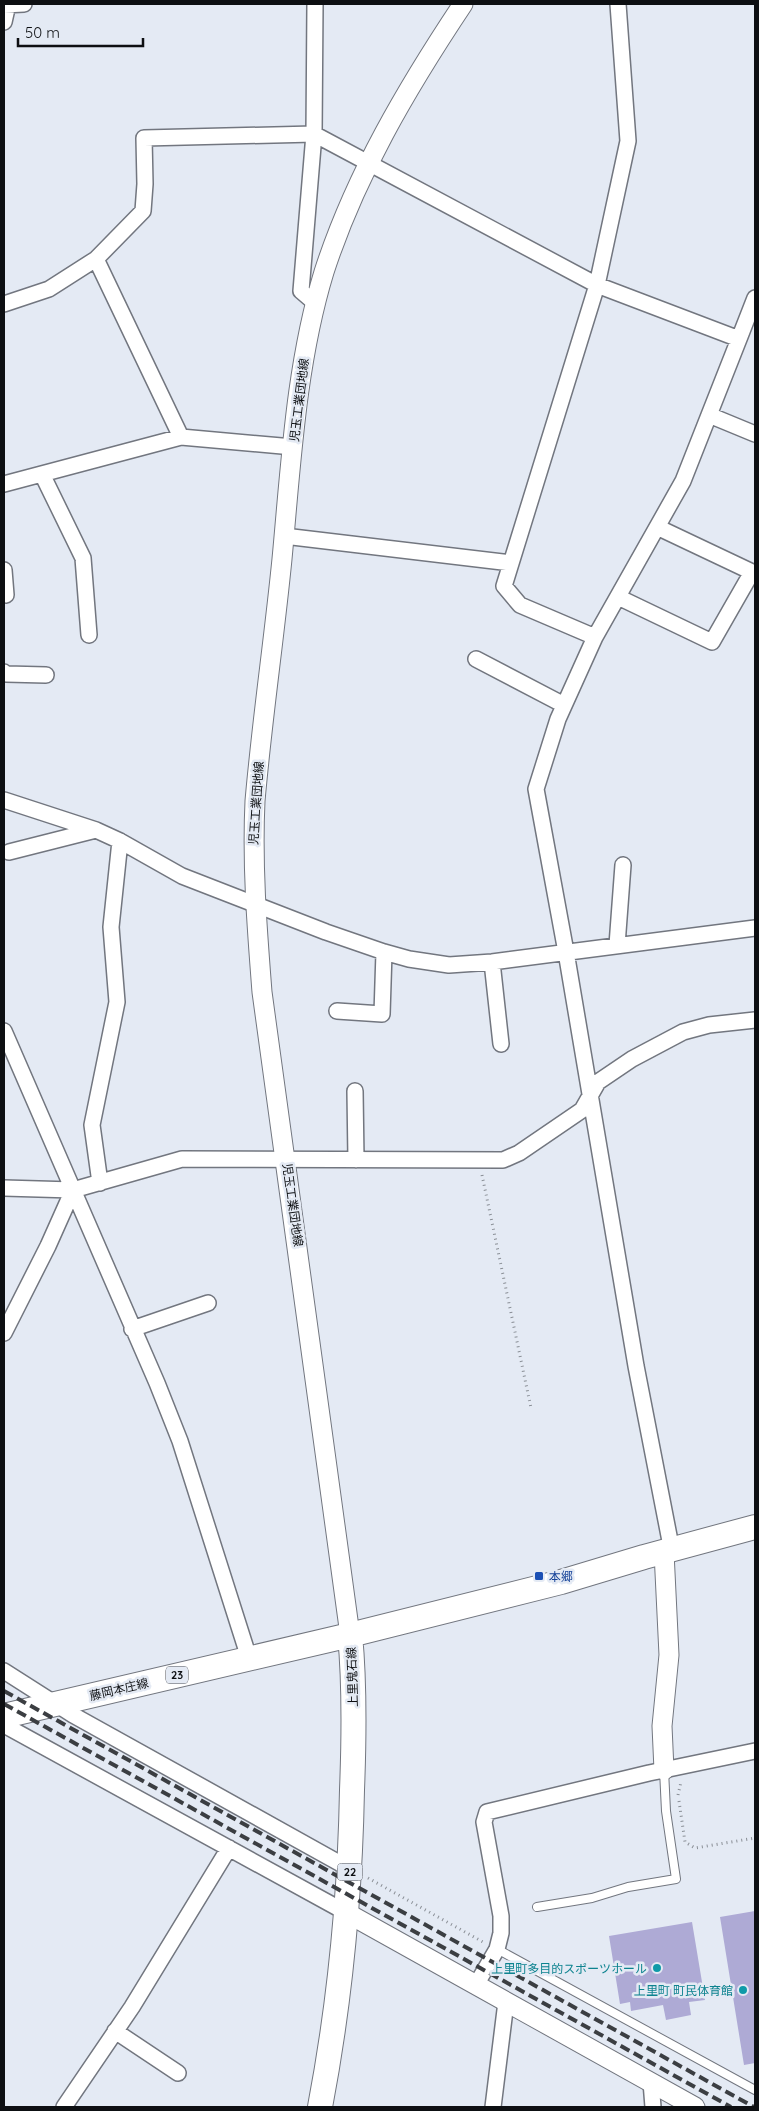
<svg xmlns="http://www.w3.org/2000/svg" width="759" height="2111" font-family="Quicksand,'Noto Sans JP',sans-serif">
	<style>
		.building { fill: #aeaad5 }
		.lines { fill: none; stroke-linecap: round; stroke-linejoin: round }
		.service-casing { stroke: #72767f; stroke-width: 10 }
		.minor-casing { stroke: #72767f; stroke-width: 18 }
		.tertiary-casing { stroke: #72767f; stroke-width: 21 }
		.primary-casing { stroke: #72767f; stroke-width: 26 }
		.path { stroke: #8a8f96; stroke-width: 3; stroke-dasharray: 1 4; stroke-linecap: butt }
		.service { stroke: #fff; stroke-width: 8 }
		.minor { stroke: #fff; stroke-width: 15 }
		.tertiary { stroke: #fff; stroke-width: 19 }
		.primary { stroke: #fff; stroke-width: 24 }
		.rail { stroke: #3b3e42; stroke-width: 4; stroke-dasharray: 10 5; stroke-linecap: butt }
		.transit-dot { fill: #1a4fb4; stroke: #e4eaf4; stroke-width: 2 }
		.culture-dot { fill: #0f9aa8; stroke: #e4eaf4; stroke-width: 2 }
		.labels { text-anchor: middle; dominant-baseline: central; stroke-width: 5; stroke-linejoin: round; paint-order: stroke }
		.shield { fill: #e4eaf4; stroke: #4e5156; stroke-width: 1 }
		.shield-label { font-size: 11px; font-weight: bold; fill: #0d0f12 }
		.street-label { font-size: 12px; fill: #0d0f12; stroke: #e4eaf4 }
		.transit-label { font-size: 12px; fill: #164399; stroke: #e4eaf4; text-anchor: start }
		.culture-label { font-size: 12px; fill: #0d838f; stroke: #e4eaf4; text-anchor: end }
	</style>
	<rect width="100%" height="100%" fill="#e4eaf4"/>
	<path class="building" d="M755 1911V2063L744 2065 720 1917Z
		M692 1922 705 2000 689 2002 691 2015 666 2020 663 2005 631 2011 630 2002 620 2004 609 1936Z"/>
	<g class="lines">
		<defs>
			<path id="service" d="M537 1907 592 1898 628 1887 676 1879 666 1811 664 1770
				M497 1949 755 2090"/>
			<path id="minor" d="M315 4 314 134 301 291 315 303
				M4 5 24 4
				M4 22 8 4
				M96 259 181 437
				M4 304 49 289 96 259 143 211 145 184 144 138 314 134 597 285 739 339 755 298
				M709 415 755 434
				M42 474 83 558 89 635
				M4 484 181 437 293 447
				M284 536 511 563
				M4 570 6 595
				M618 597 712 642 752 572 657 527
				M595 637 520 605 504 586 597 285 628 141 618 4
				M476 659 564 705
				M4 672 6 674 46 675
				M4 800 96 830 120 841 182 876 326 932 384 952 409 959 449 965 492 962 755 928
				M9 852 96 830
				M617 945 623 865
				M492 962 501 1044
				M337 1011 382 1014 384 952
				M4 1031 157 1383 180 1441 249 1658
				M355 1091 356 1160
				M100 1183 92 1125 117 1002 111 927 120 841
				M4 1188 73 1190 182 1159 503 1160 519 1153 582 1110 598 1082 632 1059 683 1032 709 1025 755 1020
				M132 1329 208 1303
				M4 1333 48 1246 73 1190
				M664 1552 670 1541 636 1366 566 952 536 789 558 719 595 637 683 481 739 339
				M4 1671 73 1715 350 1869
				M4 1725 347 1913
				M476 1985 497 1949 501 1933V1916L484 1822 487 1812 649 1773 755 1751
				M115 2031 178 2073
				M651 2082 653 2107
				M64 2107 132 2007 229 1848
				M493 2107 506 2002"/>
			<path id="tertiary" d="M350 1635 262 992C257 928 252 865 255 801 262 720 274 640 282 559 291 463 296 364 324 272 355 176 407 88 463 4
				M664 1770 662 1726 669 1655 664 1552
				M347 1913 695 2107"/>
			<path id="primary" d="M4 1716 350 1635 561 1582 644 1557 755 1527
				M320 2107C340 2002 350 1897 352 1790 354 1739 355 1686 350 1635"/>
		</defs>
		<use href="#service" class="service-casing"/>
		<use href="#minor" class="minor-casing"/>
		<use href="#tertiary" class="tertiary-casing"/>
		<use href="#primary" class="primary-casing"/>
		<path class="path" d="M482 1175 531 1408
			M678 1795 681 1782
			M679 1801 685 1842 695 1848 755 1838
			M368 1878 483 1942"/>
		<use href="#service" class="service"/>
		<use href="#minor" class="minor"/>
		<use href="#tertiary" class="tertiary"/>
		<use href="#primary" class="primary"/>
		<path class="rail" d="M4 1691 754 2107
			M4 1704 731 2107"/>
	</g>
	<rect class="transit-dot" x="534" y="1571" width="10" height="10" rx="2.5"/>
	<g class="culture-dot">
		<circle cx="657" cy="1968" r="5"/>
		<circle cx="743" cy="1990" r="5"/>
	</g>
	<g class="labels">
		<g class="shield">
			<rect x="166" y="1666.5" width="22" height="17" rx="4"/>
			<rect x="337.5" y="1863.5" width="25" height="17" rx="4"/>
		</g>
		<g class="shield-label">
			<text x="177" y="1675">23</text>
			<text x="350" y="1872">22</text>
		</g>
		<g class="street-label">
			<text transform="translate(299 400) rotate(-83)">児玉工業団地線</text>
			<text transform="translate(256 803) rotate(-86)">児玉工業団地線</text>
			<text transform="translate(293 1205) rotate(82)">児玉工業団地線</text>
			<text transform="translate(352 1677) rotate(-92)">上里鬼石線</text>
			<text transform="translate(119 1689) rotate(-13)">藤岡本庄線</text>
		</g>
		<g class="transit-label">
			<text x="549" y="1576">本郷</text>
		</g>
		<g class="culture-label">
			<text x="647" y="1968">上里町多目的スポーツホール</text>
			<text x="733" y="1990">上里町 町民体育館</text>
		</g>
	</g>
	<rect width="759" height="2111" fill="none" stroke="#0d0f12" stroke-width="10"/>
	<path d="M18 38v8h125v-8" fill="none" stroke="#0d0f12" stroke-width="2.5"/>
	<text x="25" y="38" font-size="15" fill="#0d0f12" stroke="#e4eaf4" stroke-width="4" paint-order="stroke">50 m</text>
</svg>
